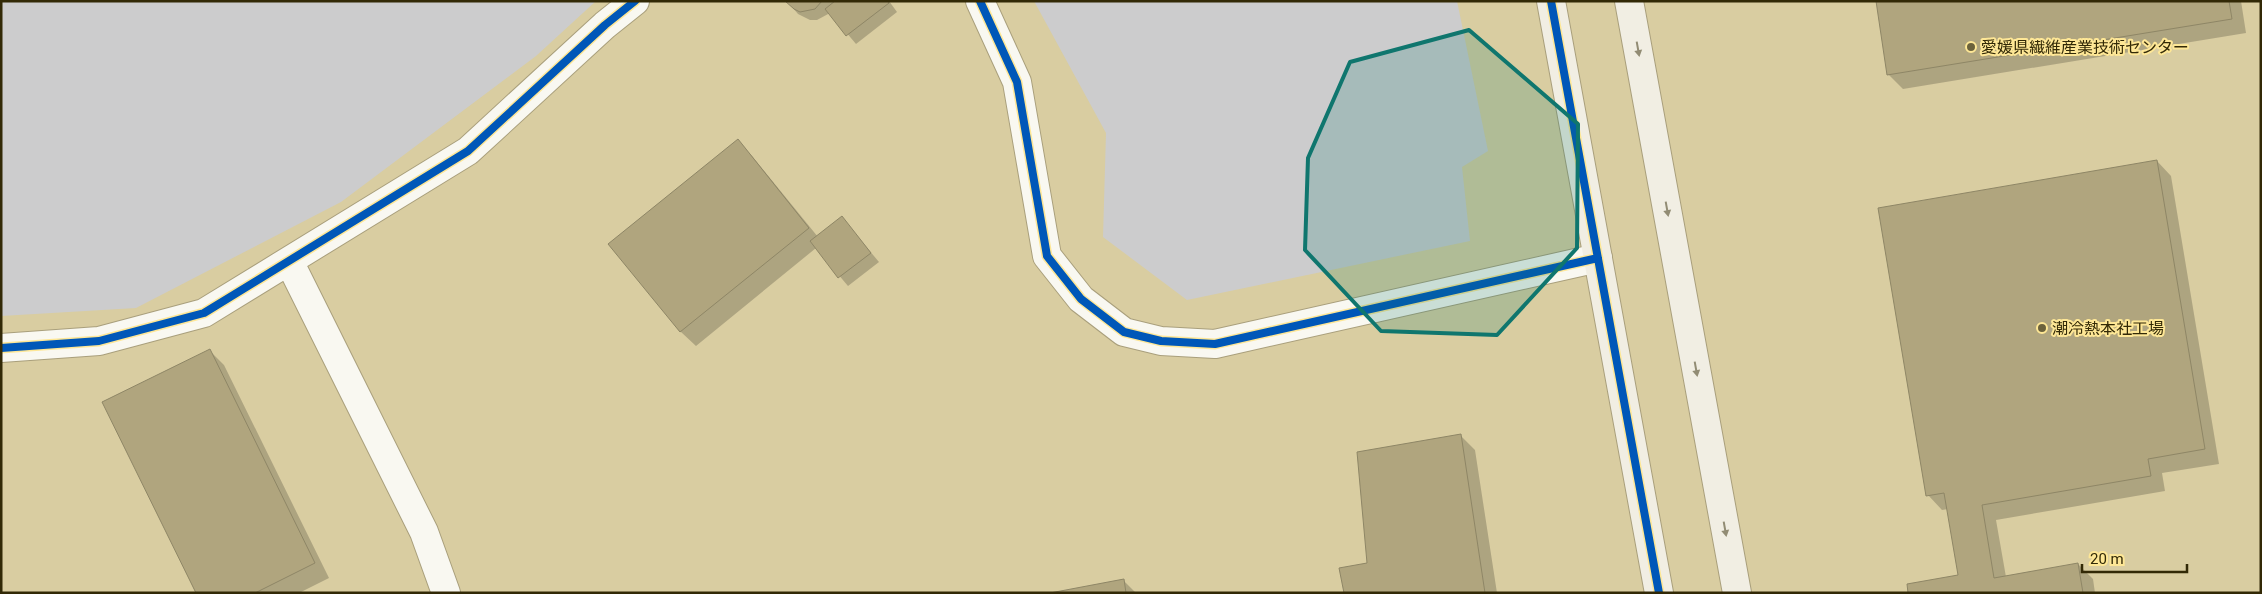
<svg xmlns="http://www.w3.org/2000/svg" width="2262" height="594" font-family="Roboto,'Noto Sans JP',sans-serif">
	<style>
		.green { fill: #cccccd }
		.shadow { fill: #0003 }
		.building { fill: #b0a57e; stroke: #8e8666 }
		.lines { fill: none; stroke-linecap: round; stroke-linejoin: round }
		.street-casing { stroke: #a99f7c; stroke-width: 30 }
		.secondary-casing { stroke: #a99f7c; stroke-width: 30 }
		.street { stroke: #f9f8f1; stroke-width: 28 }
		.secondary { stroke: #f1eee3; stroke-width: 28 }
		.cycleway-casing { stroke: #fee796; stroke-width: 11 }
		.cycleway { stroke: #0057b8; stroke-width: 8 }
		.oneway { fill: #928c74 }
		.marked { fill: #0f766e; fill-opacity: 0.2; stroke: #0f766e; stroke-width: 4; stroke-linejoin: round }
		.poi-dot { fill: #6c623c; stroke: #fee796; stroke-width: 2 }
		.labels { text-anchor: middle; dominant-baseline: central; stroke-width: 4; stroke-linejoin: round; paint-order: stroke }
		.poi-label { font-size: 16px; fill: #322906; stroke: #fee796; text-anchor: start }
	</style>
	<rect width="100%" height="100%" fill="#d9cda1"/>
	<path class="green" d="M1 1H596L536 56 341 202 136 308 1 316Z
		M1034 1H1457L1488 151 1462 167 1470 241 1187 300 1103 237 1106 133Z"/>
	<path class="shadow" d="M787 1H834L833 5 838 1H889L897 12 856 44 830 13 817 20H810L798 14Z
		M1877 1H2241L2246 33 1903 89 1888 74Z
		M737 141 752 156 818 237 842 218 879 262 848 286 816 248 696 346 681 332 610 244Z
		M2157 161 2171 176 2219 464 2162 473 2165 491 1996 520 2006 577 2078 564 2093 579 2095 593H1910L1959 576 1948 509 1942 510 1928 495Z
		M209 350 224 365 329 578 299 593H198Z
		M1461 436 1475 450 1497 593H1345L1368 564Z
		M1124 581 1136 593H1057Z"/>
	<path class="building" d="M785 1H822L815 9 800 12 794 9Z
		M835 1H888L889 3 846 36 825 9Z
		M1876 1H2229L2232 19 1887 75Z
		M738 139 809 228 680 332 608 244Z
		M2157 160 2205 449 2148 459 2151 476 1982 505 1994 578 2078 563 2083 593H1908L1907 584 1958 575 1944 493 1926 496 1878 208Z
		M842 216 871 253 838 278 810 241Z
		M210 349 315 563 255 593H196L102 402Z
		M1461 434 1485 593H1344L1339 568 1367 563 1357 452Z
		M1124 579 1126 593H1050Z"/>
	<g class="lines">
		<defs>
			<path id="street" d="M980 1 1017 82 1047 256 1081 299 1124 332 1161 341 1215 344 1598 258
				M289 261 424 532 446 593
				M1 348 99 341 204 313 468 151 605 25 635 1"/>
			<path id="secondary" d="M1551 1 1659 593
				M1629 1 1737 593"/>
		</defs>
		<use href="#street" class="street-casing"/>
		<use href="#secondary" class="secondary-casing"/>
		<use href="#street" class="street"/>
		<use href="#secondary" class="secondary"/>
		<defs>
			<path id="cycleway" d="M980 1 1017 82 1047 256 1081 299 1124 332 1161 341 1215 344 1598 258
				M1551 1 1659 593
				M1 348 99 341 204 313 468 151 605 25 635 1"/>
		</defs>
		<use href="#cycleway" class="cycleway-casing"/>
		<use href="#cycleway" class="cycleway"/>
	</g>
	<defs><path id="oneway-solid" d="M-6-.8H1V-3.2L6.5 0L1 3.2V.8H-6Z" transform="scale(1.25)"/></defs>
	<g class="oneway">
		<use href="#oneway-solid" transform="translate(1638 49) rotate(80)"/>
		<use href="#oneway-solid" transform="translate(1667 209) rotate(80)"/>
		<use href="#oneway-solid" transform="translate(1696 369) rotate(80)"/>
		<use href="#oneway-solid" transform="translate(1725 529) rotate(80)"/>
	</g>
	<path class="marked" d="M1469 30 1578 124 1577 248 1497 335 1381 331 1305 250 1308 158 1350 62Z"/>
	<g class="poi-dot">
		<circle cx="1971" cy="47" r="5"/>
		<circle cx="2042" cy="328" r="5"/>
	</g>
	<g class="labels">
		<g class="poi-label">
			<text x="1981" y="47">愛媛県繊維産業技術センター</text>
			<text x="2052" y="328">潮冷熱本社工場</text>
		</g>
	</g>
	<rect width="2262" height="594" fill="none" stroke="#322906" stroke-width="5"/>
	<path d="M2082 564v8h105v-8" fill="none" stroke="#322906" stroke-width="2.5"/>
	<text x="2090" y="564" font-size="15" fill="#322906" stroke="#fee796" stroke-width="4" paint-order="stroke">20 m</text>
</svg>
